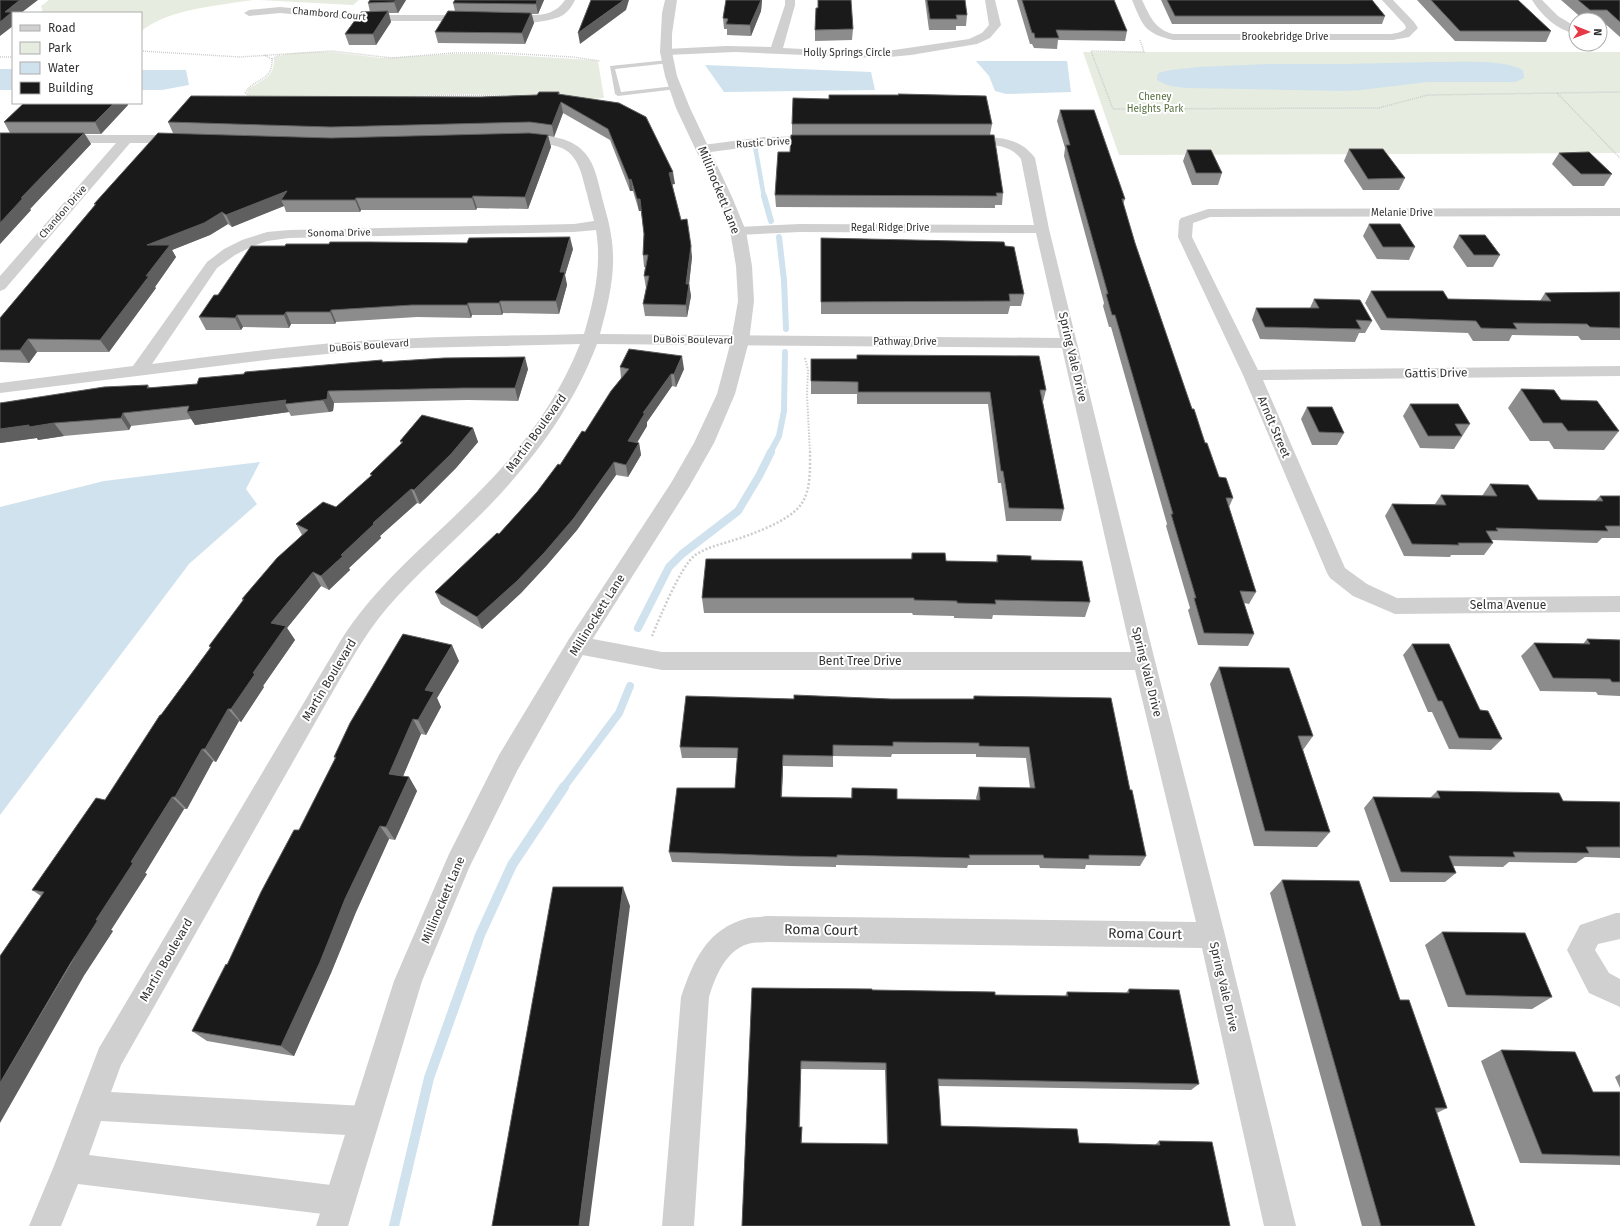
<svg xmlns="http://www.w3.org/2000/svg" width="1620" height="1226" font-family="'Fira Sans',sans-serif">
	<style>
		.green { fill: #e6ecdf }
		.water { fill: #cfe2ee }
		.lines { fill: none; stroke-linecap: round; stroke-linejoin: round }
		.stream-far3 { stroke: #cfe2ee; stroke-width: 4.5 }
		.stream-far2 { stroke: #cfe2ee; stroke-width: 6 }
		.stream-far1 { stroke: #cfe2ee; stroke-width: 8 }
		.stream { stroke: #cfe2ee; stroke-width: 10 }
		.path-far2 { stroke: #cdcdcd; stroke-width: 1.5; stroke-dasharray: 1 1; stroke-linecap: butt }
		.path-far1 { stroke: #cdcdcd; stroke-width: 2; stroke-dasharray: 1.5 1.5; stroke-linecap: butt }
		.path { stroke: #cdcdcd; stroke-width: 2.5; stroke-dasharray: 2 2; stroke-linecap: butt }
		.service { fill: #d0d0d0; fill-rule: evenodd }
		.minor { fill: #d0d0d0; fill-rule: evenodd }
		.tertiary { fill: #d0d0d0; fill-rule: evenodd }
		.wall { fill: #8c8c8c; fill-rule: evenodd }
		.shaded-wall { fill: #5f5f5f }
		.building { fill: #1a1a1a; stroke: #5f5f5f; fill-rule: evenodd }
		.labels { text-anchor: middle; dominant-baseline: central; stroke-width: 4; stroke-linejoin: round; paint-order: stroke }
		.far-street-label { font-size: 10px; fill: #333; stroke: #fff }
		.far-park-label { font-size: 10px; fill: #56703f; stroke: #fff }
		.street-label { font-size: 12px; fill: #333; stroke: #fff }
		.near-street-label { font-size: 14px; fill: #333; stroke: #fff }
	</style>
	<rect width="100%" height="100%" fill="#fff"/>
	<path class="green" d="M49 0H253C216 6 172 8 141 31V13H43L41 6Z
		M259 0H359L353 5Z
		M316 52H332L381 58 454 54H489L591 60 598 61 604 98 590 99 464 94 361 98 254 97 247 94 248 89C261 81 275 77 274 59 285 51 302 53 316 52Z
		M1083 52H1620V153L1119 155Z"/>
	<path class="water" d="M976 61H1067L1071 92 1006 94 995 91 989 76Z
		M1435 62C1459 62 1503 59 1523 70L1524 78 1515 82H1427L1361 90 1344 91 1189 88C1177 87 1167 87 1157 80L1158 73 1171 70 1199 67 1268 64H1345Z
		M705 65 871 72 875 90 724 92Z
		M0 69H13V90H0Z
		M141 70H186L189 85 162 90H141Z
		M260 462 246 489 257 504 189 564 0 815V507L104 481Z"/>
	<g class="lines">
		<path class="stream-far3" d="M755 146 764 197"/>
		<path class="stream-far2" d="M764 196 771 221
			M779 237 784 280 786 329
			M770 453 779 436 784 411 785 352"/>
		<path class="stream-far1" d="M638 628 669 567 682 554 738 511 759 476 771 452
			M563 788 619 713 630 686"/>
		<path class="stream" d="M394 1226 429 1078 480 935 512 865 564 787"/>
		<path class="path-far2" d="M1140 40 1144 52 1091 51 1113 109 1378 108 1428 95 1620 92
			M141 51 240 57 332 51 392 58 453 53H501L573 57 600 61
			M0 57H13
			M272 59 280 55
			M1557 93 1620 158
			M250 96 245 93C255 77 273 82 272 59L264 55
			M401 97 459 95 504 96"/>
		<path class="path-far1" d="M805 358 808 370 807 395 810 453"/>
		<path class="path" d="M652 636C660 617 680 568 694 556 705 548 718 545 731 541 750 535 791 521 802 503 811 489 810 468 810 452"/>
		<path class="service" d="M668 60 671 62 670 63 615 69 621 92 675 86 677 87V89L618 96 615 94 610 66Z"/>
		<path class="minor" d="M565 0H575C572 6 569 11 563 15 553 22 506 28 498 18 508 6 547 28 565 0Z
			M785 0H795V5L783 48 860 52 894 50 969 39 982 33 989 25 985 0H995L1001 25 990 38 977 44 911 55 878 58 735 52 666 55 662 54 660 52 662 50 666 49 726 46 771 47 785 5Z
			M1132 0H1142C1150 16 1154 29 1173 34H1390C1397 33 1401 33 1406 28L1405 25 1382 0H1393L1414 22 1418 28 1409 37 1393 40H1173C1144 33 1143 26 1132 0Z
			M1532 0H1542L1558 16 1576 27V34C1557 30 1542 16 1532 0Z
			M280 7 364 15H473L479 18 473 21H364L280 13 249 16 244 13 249 10Z
			M0 135H181L186 136 188 139 186 142 181 143H130L5 289 0 291V276L116 143H0Z
			M520 135C540 135 566 135 581 149 594 160 597 178 601 193 604 207 609 220 611 235 617 269 609 301 600 334L1060 338 1036 233 800 232 738 235 733 234 731 231 733 228 738 227 800 224 1034 225 1021 159C1008 142 986 145 967 145L962 144 960 141 962 138 967 137C992 137 1019 135 1035 158L1049 229 1155 661 1225 935 1296 1226H1264L1202 948 767 942C761 943 754 942 748 944 726 950 715 977 709 997L694 1226H662L681 997C694 959 707 929 748 918 754 917 761 917 767 916L1196 922 1135 670H662L577 654 569 651 566 645 569 639 577 636 662 652H1131L1062 348 597 344C574 405 535 458 490 505 456 540 419 571 387 608 363 636 347 668 328 700L121 1065 111 1092 364 1106 374 1111 379 1121 374 1131 364 1136 101 1121 89 1155 339 1186 350 1190 354 1201 350 1212 339 1216 78 1184 61 1226H29L54 1166 99 1048 341 640C377 583 429 543 476 495 520 451 557 402 580 344L415 348 359 351 274 359 0 393V383L133 366 207 262 224 249 242 240 267 232 289 230 574 224 594 221C592 212 589 204 587 194 581 173 579 150 552 145 540 143 527 145 515 142L513 139 515 136ZM596 230C602 266 594 300 584 334 509 336 434 336 360 341 290 346 221 355 152 364L217 268 235 255 253 246 267 241 289 238 574 232Z
			M820 136 825 137 827 140 825 143 764 145 703 153 698 152 696 149 698 146 703 145 764 137Z
			M1620 208V216L1210 217 1193 223 1192 237 1258 370 1620 366V376L1263 380 1345 568 1367 584 1397 598 1620 596V612L1395 614 1353 596 1330 578 1327 573 1243 375 1178 237 1179 221 1181 218 1208 209Z
			M1616 913H1620V939L1598 944 1595 950 1609 973 1620 979V1007L1589 993 1567 950 1580 925Z"/>
		<path class="tertiary" d="M665 0H677L672 34V52L677 76 690 108 732 197 746 231 752 266 754 301 749 341 735 394 714 443 689 487 585 651 517 771 469 868 422 981 348 1226H316L394 981 449 854 499 755 569 639 671 483 694 443 717 394 731 341 738 301 736 266 730 231 718 197 676 108 665 76 660 52 662 13Z"/>
	</g>
	<path class="wall" d="M406 0 398 13H389L391 22 376 45H349L345 34 370 12 368 3Z
		M544 0 538 14H532L534 23 525 44 438 43 435 32 455 11 453 3Z
		M726 0H762L761 11 751 36 727 35V29H724L723 18Z
		M925 0H965L967 15 966 26H956V30H929Z
		M1017 0H1114L1127 31 1125 41 1058 40 1057 49 1034 48 1032 44H1030Z
		M1161 0H1372L1385 16 1382 24H1172Z
		M1417 0H1518L1551 31 1546 42 1455 41Z
		M1561 0H1620V37L1601 20H1584Z
		M853 29 852 40 815 41V30Z
		M559 92 560 95 619 103 675 184H672L681 220 692 257 689 284 691 296 687 317 645 316 643 304 646 288 644 276 645 267H644L643 255 644 234 641 211H639L633 191H630L610 140 563 113 554 137 548 136 551 147 528 209 477 208 476 210H361L360 212H286L284 206 232 227 228 224 210 235 172 250 176 257 155 287 156 288 109 352H37L29 363 0 362V318L95 205 94 204 173 133 168 122 481 97 537 95Z
		M24 103H127L128 105 101 134H85L91 144 30 209 31 210 0 244 10 133 4 122Z
		M1060 110 1125 199 1123 204 1135 243 1192 409 1219 477 1233 498 1229 507 1256 592 1249 604 1244 603 1254 634 1248 646 1198 645 1188 610 1190 608 1166 526 1167 524 1111 327H1109L1103 306 1104 303 1064 156 1065 148 1057 121Z
		M792 124H992L990 135 1003 193 1002 205H995V208L776 207 775 195 790 152 792 135Z
		M1349 149 1405 178 1399 190H1363L1344 161Z
		M1187 150 1222 173 1218 185H1192L1183 161Z
		M1559 153 1612 174 1604 186H1573L1552 164Z
		M1369 224 1415 247 1409 260 1377 259 1363 236Z
		M1459 235 1500 255 1493 267H1467L1453 247Z
		M821 238 1005 246 1024 294 1021 306H1010L1008 314H821Z
		M573 249 565 275 567 285 559 314 503 313 502 315H472L471 318 417 317 336 322 335 324H291L289 328 243 327 241 330H206L199 317 218 295Z
		M1371 291 1448 299 1540 301 1545 293 1620 292V340H1581L1578 336 1512 335 1509 341H1473L1468 333 1381 330 1365 303Z
		M1314 299 1372 321 1365 333H1359L1355 342 1260 339 1252 320 1256 308H1310Z
		M811 359 1046 390 1043 402 1064 509 1061 521H1006L1001 483H998L988 404H857V394H811Z
		M382 360 383 362 528 369 518 401 467 400 334 403 333 411 329 412 291 416 289 412 195 425 191 419 131 426 129 430 64 436 38 440 37 438 0 443V403L148 385 150 388 197 384Z
		M620 367 684 369 676 387 672 386 647 422V426L637 442 639 443 641 455 628 477 616 475 577 530 547 565 521 593 482 629 441 604 435 592 499 534 537 492 560 465 585 432 621 378Z
		M1521 389 1561 400 1619 431 1604 450 1554 449 1549 441H1530L1508 408Z
		M1410 404 1470 424 1454 449 1420 448 1403 416Z
		M1307 407 1344 433 1337 445H1312L1301 419Z
		M473 428 478 442 456 468 420 504 417 503 380 536 381 538 349 568 350 570 329 590 321 586 287 628 295 640 263 686 264 687 241 722 239 721 216 762 213 761 187 809H184L145 873 147 874 111 930 113 931 85 974 41 896 32 890 105 800 161 715 210 648 209 646 243 601 242 599 302 535 296 524 336 507 371 476 370 474 401 444 400 441Z
		M1490 484 1538 500 1595 501 1600 496H1620V538H1602L1597 543 1492 540 1493 543 1484 555H1451L1450 557 1404 556 1385 516 1392 504H1435L1441 495 1482 496Z
		M912 553 946 561 996 562 997 555 1031 560 1090 602 1085 617 993 615 992 619 954 618V616L913 615 912 613H704L702 598 911 559Z
		M1587 639 1620 640V696L1598 695 1596 692 1540 691 1521 656 1534 643 1583 644Z
		M1412 644 1480 710 1502 739 1491 750 1449 749 1432 712H1428L1403 655Z
		M459 661 437 698 441 707 426 735 421 734 403 776 409 777 417 791 395 840 389 839 356 912 331 973 294 1056 207 1041 192 1031 299 830 335 759 334 757Z
		M1219 667 1313 736 1303 750 1330 832 1317 847 1254 846 1210 684Z
		M974 696 1130 790 1146 856 1140 866 1086 865 1085 869 1040 868 1039 865H968L967 868 836 865V867L790 866 672 862 669 852 735 788 737 758H682L680 747 794 699H973ZM892 754H976V757L1026 758 1030 788 979 787 976 798 977 800 897 799 852 788 851 798 782 797 783 766 833 767V756L891 757Z
		M1437 791 1563 801 1620 802V858L1585 857 1576 863 1509 862 1503 867 1453 866 1456 873 1445 882H1390L1364 808 1373 797 1430 798Z
		M1282 880 1400 1000 1447 1108 1437 1113 1475 1226H1362L1270 893Z
		M1442 932 1552 997 1532 1009 1448 1007 1425 945Z
		M752 988 872 990 995 995 1065 996 1067 992 1126 993 1129 989 1199 1084 1191 1090 938 1086 941 1126 1079 1143 1155 1145 1159 1141 1212 1142 742 1226ZM801 1069 885 1070 887 1144 802 1143 800 1127Z
		M1501 1050 1593 1092H1620V1165L1520 1163 1481 1061Z
		M1620 1074V1088L1615 1077Z"/>
	<path class="shaded-wall" d="M20 0H38L21 13H13V26L0 36V22L5 12Z
		M396 0H406L398 13 394 2Z
		M537 0H544L538 14 536 4Z
		M624 0H629L626 10 580 44 578 33Z
		M761 0H762L761 11 751 36 750 25Z
		M388 11 391 22 376 45 373 34Z
		M531 13 534 23 525 44 522 33Z
		M559 92 563 113 554 137 552 125Z
		M114 103H127L128 105 101 134 95 122Z
		M84 133 91 144 30 209 31 210 0 244V223L21 198Z
		M548 135 551 147 528 209 525 197Z
		M673 172 675 184 670 185 669 173Z
		M631 179 633 191H630L629 180Z
		M287 191 281 200 284 206 232 227 226 215Z
		M473 196 477 208 476 210 472 198Z
		M356 198 361 210 360 212 355 200Z
		M637 199H640L642 211H639Z
		M222 212 228 224 210 235 172 250 176 257 155 287 156 288 109 352 100 340 146 276 147 245Z
		M570 237 573 249 565 275 567 285 559 314 556 301 560 272Z
		M691 246 692 257 688 294 689 284 691 296 687 317 686 305V284Z
		M500 301 503 313 502 315 499 303Z
		M468 303 472 315 471 318 467 305Z
		M331 310 336 322 335 324 330 312Z
		M286 312 291 324 289 328 284 315Z
		M237 315 243 327 241 330 235 318Z
		M28 339 37 352 29 363 20 350Z
		M682 356 684 369 676 387 674 374Z
		M525 357 528 369 518 401 515 388Z
		M671 374 672 386 647 422V426L631 453 628 441 643 413Z
		M328 391 334 403 333 411 329 412 323 400Z
		M286 400 285 404 289 412 195 425 187 412Z
		M123 413 131 426 129 430 121 418Z
		M54 423 64 436 38 440 37 438 0 443V429L29 425Z
		M473 428 478 442 456 468 420 504 414 490Z
		M639 443 641 455 628 477 626 465Z
		M614 462 616 475 577 530 547 565 521 593 482 629 477 617Z
		M411 489 417 503 380 536 381 538 349 568 350 570 329 590 321 576 341 555 373 523Z
		M313 572 321 586 287 628 295 640 263 686 264 687 241 722 231 709 271 623Z
		M452 645 459 661 437 698 441 707 426 735 418 720 425 690Z
		M228 709 239 721 216 762 205 749Z
		M413 719 421 734 398 788 389 774Z
		M202 749 213 761 187 809 175 797Z
		M783 755V766L781 808V797Z
		M409 777 417 791 395 840 386 827Z
		M172 797 184 809 145 873 147 874 111 930 113 931 85 974 0 1123V1083L131 862Z
		M380 826 389 839 356 912 331 973 294 1056 281 1046 345 899Z
		M623 887 630 906 589 1226H579Z"/>
	<path class="building" d="M0 0H20L5 12H12L0 22Z
		M370 0H396L394 2 368 3Z
		M455 0H537L536 4 453 3Z
		M591 0H624L578 33Z
		M726 0H761L750 25 726 24 728 19 723 18Z
		M818 0H851L853 29 815 30 816 8H818Z
		M927 0H965L967 15H956L957 19H930Z
		M1022 0H1114L1127 31 1056 30 1059 38H1035L1034 33H1032Z
		M1167 0H1372L1385 16H1175Z
		M1431 0H1518L1551 31H1460Z
		M1578 0H1620V22L1607 10H1590Z
		M388 11 373 34H345L361 12Z
		M448 11 531 13 522 33 435 32Z
		M539 92H559L558 94 619 103 646 117 673 172 669 173 681 220 687 219 691 246 686 284H689L686 305 643 304 649 276H644L648 255H643L644 234 640 199H637L631 179 629 180 608 129 561 102 552 125 530 122 331 127 168 122 191 96 481 97 537 95Z
		M898 94 986 96 992 124H792L793 98 829 99V95H899Z
		M24 103H114L95 122H4Z
		M1060 110H1094L1125 199H1122L1135 243 1192 409H1194L1205 443H1207L1219 477 1226 478 1233 498H1226L1256 592 1240 591 1254 634 1204 633 1194 598H1196L1171 514H1173L1115 315H1112L1106 294H1108L1066 145H1070Z
		M0 133H84L21 198H23L0 223Z
		M158 133 331 138 529 133 548 135 525 197 473 196 472 198H356L355 200H281L287 191 226 215 222 212 204 223 147 245H170L146 276H149L100 340 28 339 20 350H0V318L96 204H94Z
		M791 135H994L1003 193H996L997 196 775 195 778 152H790Z
		M1349 149H1383L1405 178 1368 179Z
		M1187 150H1211L1222 173H1196Z
		M1589 152 1612 174H1581L1559 153Z
		M1369 224H1400L1415 247H1383Z
		M1459 235H1485L1500 255H1474Z
		M570 237 560 272H565L556 301H500L499 303H468L467 305H412L331 310 330 312H286L284 315H237L235 318 199 317 214 295H218L251 246H285L286 244H329L330 242H370L467 243 469 238Z
		M821 238 1004 242 1005 246 1014 247 1024 294H1009L1010 301 821 302Z
		M1371 291H1443L1448 299 1551 301 1545 293 1620 292V328L1590 327 1587 324 1513 323 1517 329 1481 328 1476 321 1387 318Z
		M1314 299 1360 300 1372 321 1356 320 1361 329 1265 327 1256 308H1319Z
		M629 349 682 356 674 374H671L643 413H645L628 441 639 443 626 465 614 462 574 518 544 553 517 581 477 617 435 592 497 533 499 534 537 492 558 464 560 465 582 431 585 432 611 391 629 369 620 367Z
		M857 355 1039 356 1046 390H1040L1064 509 1009 508 1003 471H1001L990 392H858V382L811 381V359H857Z
		M525 357 515 388H463L328 391 327 399 323 400 285 404 286 400 187 412 189 406 123 413 121 418 54 423 29 427V425L0 429V403L104 387 148 385 147 388 197 384 199 378 244 374 245 372 382 360V362L444 358Z
		M1521 389 1554 390 1561 400 1597 401 1619 431H1568L1562 423H1543Z
		M1410 404H1458L1470 424H1455L1462 436H1428Z
		M1307 407H1332L1344 433 1319 432Z
		M422 415 473 428 451 454 414 490 411 489 373 523 374 524 341 555 343 556 321 576 313 572 271 623 286 626 253 673 255 674 231 709H228L205 749H202L175 797H172L131 862 133 863 96 920H98L70 964 0 1083V956L44 892 32 890 96 798 105 800 160 715H161L211 647 209 646 244 599H242L277 558 308 530 296 524 323 502 336 507 372 475 370 474 403 442 400 441Z
		M1490 484 1528 485 1538 500 1603 501 1600 496H1620V526H1605L1608 531 1496 528 1498 531H1486L1493 543H1458L1459 545 1412 544 1392 504 1446 505 1441 495 1497 496Z
		M912 553H945L946 561 998 562 997 555 1031 556V560L1082 561 1090 602 995 600 996 604 957 603V601L914 600V598H702L706 559H912Z
		M403 634 452 645 425 690 434 692 418 720 413 719 389 774 409 777 386 827 380 826 345 899 320 962 281 1046 192 1031 226 964 227 965 261 892 294 830H299L336 757H334L350 723Z
		M1587 639 1620 640V682H1612L1610 679 1553 678 1534 643 1590 644Z
		M1412 644H1449L1480 710 1488 711 1502 739 1459 738 1442 701H1438Z
		M1219 667 1289 668 1313 736H1298L1330 832 1265 831Z
		M794 695 891 699H974V696L1111 698 1130 790H1132L1146 856 1089 855V859L1044 858 1043 855H969L970 858 837 855V857L789 856 669 852 677 788H735L738 748 680 747 686 696 794 699ZM893 742 979 743V746L1029 747 1035 788 979 787 980 800 897 799V789L852 788V798L781 797 783 755 833 756V745L893 746Z
		M1437 791 1559 793 1563 801 1620 802V847H1586L1589 853 1513 852 1515 857 1449 856 1456 873 1401 872 1373 797 1440 798Z
		M1282 880 1359 881 1400 1000H1409L1447 1108H1435L1475 1226H1381Z
		M553 887H623L579 1226H492Z
		M1442 932 1525 933 1552 997 1466 995Z
		M752 988 872 989V990L995 992V995L1068 996 1067 992 1129 993V989L1179 990 1199 1084 938 1079 941 1126 1077 1129 1079 1143 1160 1145 1159 1141 1212 1142 1230 1226H742ZM801 1061 886 1063 888 1144 801 1143 802 1127H799Z
		M1501 1050 1575 1052 1593 1092H1620V1156L1542 1154Z"/>
	<g class="labels">
		<g class="far-street-label">
			<text transform="translate(329 14) rotate(5)">Chambord Court</text>
			<text x="1285" y="37">Brookebridge Drive</text>
			<text x="847" y="53">Holly Springs Circle</text>
			<text transform="translate(763 143) rotate(-4)">Rustic Drive</text>
			<text transform="translate(63 212) rotate(-49)">Chandon Drive</text>
			<text x="1402" y="213">Melanie Drive</text>
			<text x="890" y="228">Regal Ridge Drive</text>
			<text transform="translate(339 233) rotate(-1)">Sonoma Drive</text>
			<text transform="translate(693 340) rotate(1)">DuBois Boulevard</text>
			<text x="905" y="342">Pathway Drive</text>
			<text transform="translate(369 346) rotate(-4)">DuBois Boulevard</text>
		</g>
		<g class="far-park-label">
			<text x="1155" y="97">Cheney<tspan x="1155" dy="12">Heights Park</tspan></text>
		</g>
		<g class="street-label">
			<text transform="translate(719 190) rotate(68)">Millinockett Lane</text>
			<text transform="translate(1073 357) rotate(77)">Spring Vale Drive</text>
			<text transform="translate(1436 373) rotate(-1)">Gattis Drive</text>
			<text transform="translate(1274 427) rotate(67)">Arndt Street</text>
			<text transform="translate(536 433) rotate(-54)">Martin Boulevard</text>
			<text x="1508" y="605">Selma Avenue</text>
			<text transform="translate(597 615) rotate(-58)">Millinockett Lane</text>
			<text x="860" y="661">Bent Tree Drive</text>
			<text transform="translate(1147 672) rotate(76)">Spring Vale Drive</text>
			<text transform="translate(329 680) rotate(-59)">Martin Boulevard</text>
			<text transform="translate(443 900) rotate(-67)">Millinockett Lane</text>
			<text transform="translate(166 960) rotate(-60)">Martin Boulevard</text>
			<text transform="translate(1224 987) rotate(77)">Spring Vale Drive</text>
		</g>
		<g class="near-street-label">
			<text transform="translate(821 930) rotate(1)">Roma Court</text>
			<text transform="translate(1145 934) rotate(1)">Roma Court</text>
		</g>
	</g>
	<rect x="12" y="12" width="130" height="92" fill="#ffffff" stroke="#adadad"/>
	<rect x="20" y="25" width="20" height="6" fill="#d0d0d0" stroke="#adadad"/>
	<text x="48" y="32" font-size="12" fill="#333333">Road</text>
	<rect x="20" y="42" width="20" height="12" fill="#e6ecdf" stroke="#adadad"/>
	<text x="48" y="52" font-size="12" fill="#333333">Park</text>
	<rect x="20" y="62" width="20" height="12" fill="#cfe2ee" stroke="#adadad"/>
	<text x="48" y="72" font-size="12" fill="#333333">Water</text>
	<rect x="20" y="82" width="20" height="12" fill="#1a1a1a" stroke="#adadad"/>
	<text x="48" y="92" font-size="12" fill="#333333">Building</text>
	<g transform="translate(1588 32) rotate(91)"><circle r="19" fill="#ffffff" stroke="#adadad"/>
	<path d="M0-3L7 15L0 10L-7 15Z" fill="#e63946"/>
	<text y="-6" font-size="11" font-weight="bold" text-anchor="middle" fill="#333333">N</text>
	</g>
</svg>
